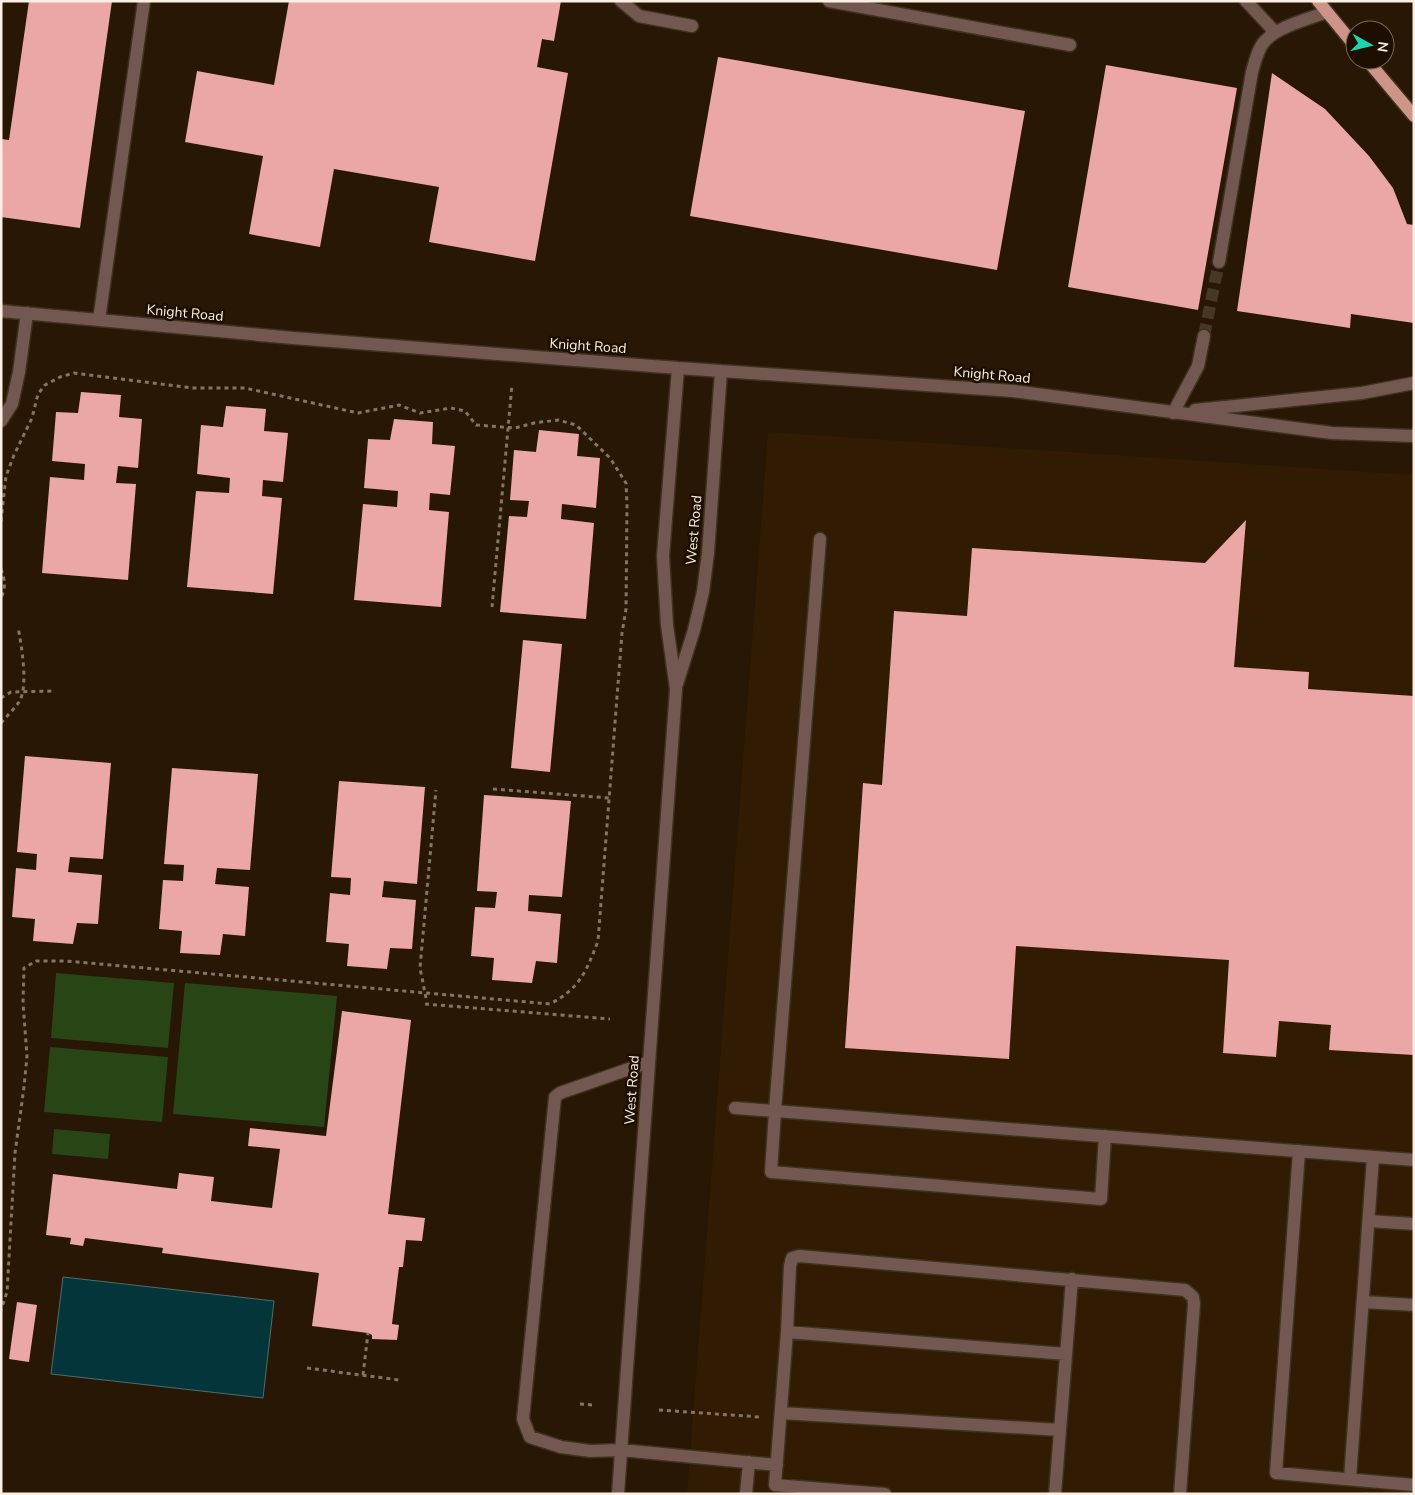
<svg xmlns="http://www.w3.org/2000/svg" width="1415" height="1495" font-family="'Nunito Sans',sans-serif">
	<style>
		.built { fill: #311c03 }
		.green { fill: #284516 }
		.water { fill: #04353b; stroke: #4e6d6d }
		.building { fill: #eba7a5 }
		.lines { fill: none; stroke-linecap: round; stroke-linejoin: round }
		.minor-tunnel { stroke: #473725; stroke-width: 12; stroke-dasharray: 12 6; stroke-linecap: butt }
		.minor-casing { stroke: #40311f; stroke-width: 15 }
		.major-casing { stroke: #40311f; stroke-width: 15 }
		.path { stroke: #837464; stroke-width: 3; stroke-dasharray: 4 4; stroke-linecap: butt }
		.minor { stroke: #725851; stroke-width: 12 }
		.major { stroke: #cc9587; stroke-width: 12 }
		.labels { text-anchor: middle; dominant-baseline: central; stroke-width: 5; stroke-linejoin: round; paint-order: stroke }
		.street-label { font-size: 14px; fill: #fbefe3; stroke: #1d0e00 }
	</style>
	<rect width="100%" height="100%" fill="#271704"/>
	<path class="built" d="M768 432 1414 475V1494H687Z"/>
	<path class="green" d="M56 973 174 983 168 1048 51 1038Z
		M185 983 337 996 324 1127 173 1114Z
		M50 1047 168 1057 162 1122 44 1112Z
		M54 1129 110 1134 108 1159 52 1154Z"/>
	<path class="water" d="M63 1277 274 1301 263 1398 51 1374Z"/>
	<path class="building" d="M29 1H112L80 228 1 217V139L9 140Z
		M289 1H561L554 41 542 39 537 67 568 73 535 261 429 242 439 187 334 169 320 247 249 234 263 156 185 142 197 71 274 85Z
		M718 57 1025 111 997 270 690 216Z
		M1106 65 1237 88 1198 310 1068 287Z
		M1272 73 1325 109 1369 156 1393 188 1407 224 1414 225V323L1351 314 1350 328 1237 311Z
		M81 392 121 395 119 417 142 419 138 468 118 466 116 483 136 484 128 580 42 573 50 477 84 480 85 464 52 461 56 412 78 413Z
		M226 406 266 409 264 431 288 433 283 482 263 480 262 496 282 498 273 594 187 587 196 491 229 493 230 478 197 474 201 425 223 427Z
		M394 419 433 422 432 444 455 446 450 495 430 493 429 510 449 512 441 607 354 600 363 504 397 507 398 491 364 488 368 439 390 440Z
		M539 430 579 434 577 456 600 458 596 508 562 504 561 519 594 523 586 619 500 612 509 516 527 517 529 501 510 500 514 450 536 452Z
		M1246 520 1234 667 1309 672 1308 689 1414 696V1055L1329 1050 1331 1025 1279 1021 1276 1057 1223 1053 1229 960 1016 946 1009 1059 845 1048 863 783 882 785 894 611 967 616 972 548 1205 563Z
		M523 640 562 644 550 772 511 768Z
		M25 756 111 763 103 859 70 857 68 872 102 875 98 924 77 923 73 944 33 941 35 919 12 917 16 868 36 870 37 854 17 852Z
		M172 768 258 774 250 870 217 868 215 884 249 887 245 936 223 934 220 955 180 953 182 931 159 929 163 880 183 881 184 865 164 864Z
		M339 781 425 787 417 884 384 881 382 897 416 900 412 949 390 948 387 969 347 966 349 944 326 942 330 893 350 895 351 878 331 877Z
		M484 795 571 801 562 897 529 895 528 911 561 914 557 963 536 961 532 983 492 980 494 958 471 956 475 907 495 908 497 892 477 891Z
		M342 1011 411 1020 388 1214 425 1218 422 1241 406 1240 403 1267H399L392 1324 399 1325 397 1340 372 1339V1335L368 1333 312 1326 319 1273 162 1253 163 1248 85 1238 83 1246 70 1244 71 1238 46 1235 53 1174 177 1189 179 1173 214 1177 211 1201 272 1208 280 1149 248 1146 250 1128 326 1136Z
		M17 1302 37 1305 29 1362 9 1359Z"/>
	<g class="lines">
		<path class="minor-tunnel" d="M1204 336 1219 262"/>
		<defs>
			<path id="minor" d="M621 1 639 16 692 26
				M829 1 1070 45
				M1246 1 1275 32
				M1219 262 1252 72C1255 62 1258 47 1266 40 1279 26 1309 19 1327 12
				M1 311 293 338 678 368 1013 391 1332 433 1414 436
				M99 320 144 1
				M1195 410 1362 393 1414 383
				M1173 413 1198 366 1204 336
				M1 421 12 404 19 372 27 313
				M820 539 775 1111 771 1172 1101 1199 1105 1136
				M677 684 694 630 703 592 708 553 721 371
				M649 1062 560 1093 555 1097 523 1419 530 1437 561 1447 590 1451 621 1450 777 1465
				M735 1108 1414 1160
				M1299 1151 1276 1473 1414 1485
				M1369 1221 1414 1224
				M1363 1302 1414 1305
				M787 1332 1066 1354
				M781 1413 1060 1430
				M1350 1479 1373 1157
				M618 1494 676 689 667 625 663 556 678 368
				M746 1494 749 1462
				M885 1494 775 1485 787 1332 790 1266 792 1258 799 1256 1185 1290 1193 1297 1194 1304 1180 1494
				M1055 1494 1072 1279"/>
			<path id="major" d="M1318 1 1355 46
				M1367 60 1414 116"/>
		</defs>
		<use href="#minor" class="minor-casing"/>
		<use href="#major" class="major-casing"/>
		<path class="path" d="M1 521 6 476 14 455 32 418 38 394 45 385 60 377 74 373 192 388H245L358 413 399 405 420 413 451 408 465 411 476 425 515 428 534 423 558 420 576 425 610 458 626 483 627 505 626 609 622 633 598 941C586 972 580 988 550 1004L66 961H36L24 968 23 1003 27 1056 24 1087 15 1153 7 1292 1 1310
			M1 569C5 580 6 587 1 598
			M492 607 512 384
			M1 698 11 692 53 691
			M1 723C7 716 14 709 19 702 29 687 21 643 18 627
			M493 789 609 798
			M426 998 420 968 436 790
			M425 1004 610 1019
			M307 1368 399 1380
			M363 1375 368 1333
			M580 1404 593 1405
			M659 1410 760 1417"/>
		<use href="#minor" class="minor"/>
		<use href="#major" class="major"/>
	</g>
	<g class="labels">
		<g class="street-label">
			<text transform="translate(185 313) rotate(5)">Knight Road</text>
			<text transform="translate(588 346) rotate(4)">Knight Road</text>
			<text transform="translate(992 375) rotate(5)">Knight Road</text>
			<text transform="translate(694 530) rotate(-85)">West Road</text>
			<text transform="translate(632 1090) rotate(-86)">West Road</text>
		</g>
	</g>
	<rect width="1415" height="1495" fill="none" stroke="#fbefe3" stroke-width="5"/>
	<g transform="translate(1370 45) rotate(98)"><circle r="24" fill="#1d0e00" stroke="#76685b"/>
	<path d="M0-4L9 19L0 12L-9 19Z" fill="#1bd5b1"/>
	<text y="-8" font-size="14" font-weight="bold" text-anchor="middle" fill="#fbefe3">N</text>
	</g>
</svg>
